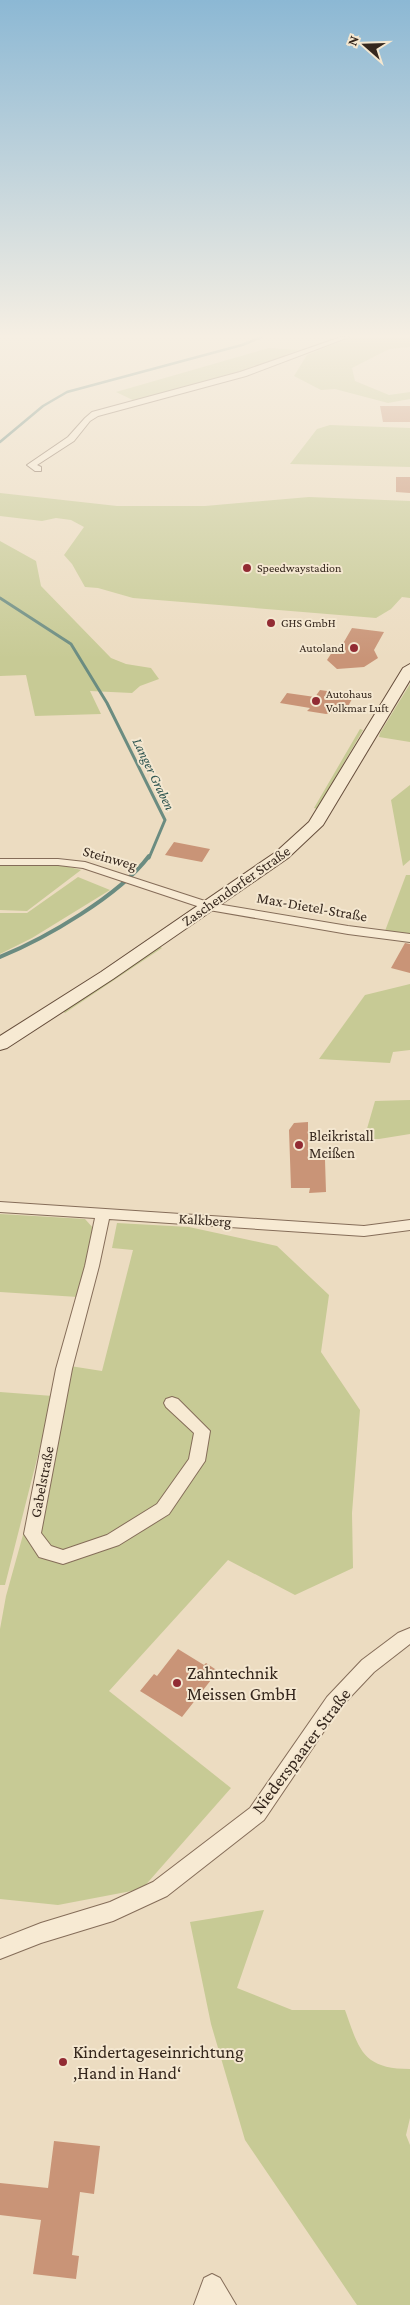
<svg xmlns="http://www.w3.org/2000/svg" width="410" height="2305" font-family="'Crimson Pro',serif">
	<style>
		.green { fill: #c7ca95 }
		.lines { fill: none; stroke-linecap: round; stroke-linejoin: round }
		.stream-far2 { stroke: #6b8c81; stroke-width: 2.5 }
		.stream-far1 { stroke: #6b8c81; stroke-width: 3 }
		.stream { stroke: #6b8c81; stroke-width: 4 }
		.building { fill: #c99477 }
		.street-casing { stroke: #856d59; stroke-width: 2 }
		.secondary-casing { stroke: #664e3c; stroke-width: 2 }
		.street { fill: #f7ead3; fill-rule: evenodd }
		.secondary { fill: #f7ead3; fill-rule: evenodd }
		.poi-dot { fill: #922b33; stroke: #f4e7d0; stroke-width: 2 }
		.labels { text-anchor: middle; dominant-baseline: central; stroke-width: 4; stroke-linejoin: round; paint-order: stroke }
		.far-poi-label { font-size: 12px; fill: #35271d; stroke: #f4e7d0; text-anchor: start }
		.far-water-label { font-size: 14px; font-style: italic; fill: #2d544f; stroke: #f4e7d0 }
		.street-label { font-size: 15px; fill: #35271d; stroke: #f4e7d0 }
		.poi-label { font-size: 15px; fill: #35271d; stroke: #f4e7d0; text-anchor: start }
		.near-poi-label { font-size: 18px; fill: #35271d; stroke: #f4e7d0; text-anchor: start }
		.near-street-label { font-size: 18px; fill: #35271d; stroke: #f4e7d0 }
	</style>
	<rect width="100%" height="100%" fill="#ecdcc1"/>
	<path class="green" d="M351 337H410V347L389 349 352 368 355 381 389 395 410 392V399L388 403 335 389 321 390 294 376 307 355Z
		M269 348 299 350 285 355 288 357 137 402 116 392Z
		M330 425 410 428V467L290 464 317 429Z
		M0 493 117 506H205L309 497 410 501V598L402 597 391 609 376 618 133 598 98 588 85 587 72 564 64 555 84 527 71 520 56 518 42 521 0 516Z
		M0 541 36 561 41 586 111 658 126 664 151 668 159 679 140 686 132 693 90 691 101 714 35 716 26 675 0 676Z
		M410 684V742L379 737 380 733Z
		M360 729 363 730 317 809 314 808Z
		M410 785V860L403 866 391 800Z
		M0 864 61 865 81 870 27 911 0 910Z
		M406 875H410V936L385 931Z
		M78 877 110 890 32 938 0 954V913H27Z
		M159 946 162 948 65 1013 62 1011Z
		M410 984V1050L393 1052 390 1063 319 1059 365 995Z
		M410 1100V1134L379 1139H364L375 1101Z
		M0 1214 85 1219 94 1229 78 1297 0 1292Z
		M117 1223 189 1227 277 1246 329 1295 321 1352 360 1410 352 1513 353 1568 295 1595 228 1560 109 1691 231 1788 142 1889 58 1905 0 1899V1629L6 1596 70 1366 102 1371 133 1250 112 1248Z
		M0 1392 53 1396 5 1585H0Z
		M264 1910 237 1988 292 2010H345C359 2049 362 2069 410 2069V2118L406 2135 410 2145V2305H357L245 2140 211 2024 190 1922Z"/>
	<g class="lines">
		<path class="stream-far2" d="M0 442 43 406 67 392 242 345 262 337"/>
		<path class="stream-far1" d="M0 598 71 644 107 703 165 820 149 858"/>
		<path class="stream" d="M0 957C46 938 119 896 149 856"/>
	</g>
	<path class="building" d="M380 406H410V422H383Z
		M396 477H410V493L396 492Z
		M352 628 384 632 374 650 378 658 364 667 337 669 327 660 336 646 341 647Z
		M320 690 348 694 352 699 346 710 326 714 307 711 310 708 280 703 287 693 315 697Z
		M174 842 210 849 202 862 165 855Z
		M405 943 410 944V973L391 968Z
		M308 1122V1160H325L326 1192 309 1193 310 1188H291L289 1130 294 1123Z
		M178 1649 204 1665 206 1663 218 1671 182 1717 140 1691 154 1674 157 1676Z
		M54 2141 100 2146 94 2194 80 2192 72 2255 79 2256 76 2279 33 2274 41 2220 0 2215V2183L48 2188Z"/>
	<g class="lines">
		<defs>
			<path id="street" d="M341 337H349L246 376 98 416 90 421 74 441 37 465 41 467V471H35L27 465 68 437 85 418 92 412 240 372Z
				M0 859H58L85 862 211 903 348 926 410 934V942L348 934 209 910 83 868 58 865H0Z
				M0 1202 364 1226 410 1220V1230L364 1236 109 1219 99 1266 72 1369 41 1533 51 1546 63 1550 107 1535 157 1504 189 1459 194 1433 166 1407 164 1403 166 1399 172 1397 178 1399 210 1431 205 1461 169 1514 119 1545 63 1564 39 1557 24 1534 56 1369 85 1266 95 1218 0 1212Z
				M410 1628V1644L374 1672 339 1709 264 1820 167 1896 113 1921 41 1943 0 1959V1939L41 1923 110 1902 153 1882 250 1808 327 1697 362 1660 398 1633Z
				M212 2274 220 2278 236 2305H194L204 2278Z"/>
			<path id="secondary" d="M410 664V680L323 825 288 858 113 979 7 1048 0 1050V1036L101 972 276 852 309 822 403 668Z"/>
		</defs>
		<use href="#street" class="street-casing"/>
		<use href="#secondary" class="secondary-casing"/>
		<use href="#street" class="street"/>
		<use href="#secondary" class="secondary"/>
	</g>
	<linearGradient id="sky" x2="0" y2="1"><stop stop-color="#8cb8d4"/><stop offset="0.51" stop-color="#f6efe3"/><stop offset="1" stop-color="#f6efe3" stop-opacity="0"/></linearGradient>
	<rect width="410" height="659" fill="url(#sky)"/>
	<g class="poi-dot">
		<circle cx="247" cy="568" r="5"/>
		<circle cx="271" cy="623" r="5"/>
		<circle cx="354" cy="648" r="5"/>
		<circle cx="316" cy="701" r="5"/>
		<circle cx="299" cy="1145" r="5"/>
		<circle cx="177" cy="1683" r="5"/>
		<circle cx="63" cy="2062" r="5"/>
	</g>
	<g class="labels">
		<g class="far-poi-label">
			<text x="257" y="568">Speedwaystadion</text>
			<text x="281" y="623">GHS GmbH</text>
			<text x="344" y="648" text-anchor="end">Autoland</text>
			<text x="326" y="694">Autohaus<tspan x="326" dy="14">Volkmar Luft</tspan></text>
		</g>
		<g class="far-water-label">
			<text transform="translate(154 774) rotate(64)">Langer Graben</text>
		</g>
		<g class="street-label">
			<text transform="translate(110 858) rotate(16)">Steinweg</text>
			<text transform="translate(236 886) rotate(-35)">Zaschendorfer Straße</text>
			<text transform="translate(312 907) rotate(10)">Max-Dietel-Straße</text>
			<text transform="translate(205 1220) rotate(4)">Kalkberg</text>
			<text transform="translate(42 1482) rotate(-79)">Gabelstraße</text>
		</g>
		<g class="poi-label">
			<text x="309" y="1136">Bleikristall<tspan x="309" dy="17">Meißen</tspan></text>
		</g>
		<g class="near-poi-label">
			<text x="187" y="1673">Zahntechnik<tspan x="187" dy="21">Meissen GmbH</tspan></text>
			<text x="73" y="2052">Kindertageseinrichtung<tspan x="73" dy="21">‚Hand in Hand‘</tspan></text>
		</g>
		<g class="near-street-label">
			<text transform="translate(301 1751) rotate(-53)">Niederspaarer Straße</text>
		</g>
	</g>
	<g transform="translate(365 45) rotate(290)" stroke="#f4e7d0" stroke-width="4" paint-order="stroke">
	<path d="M0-4L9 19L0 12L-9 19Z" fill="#35271d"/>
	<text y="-8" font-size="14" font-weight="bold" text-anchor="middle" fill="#35271d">N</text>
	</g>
</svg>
